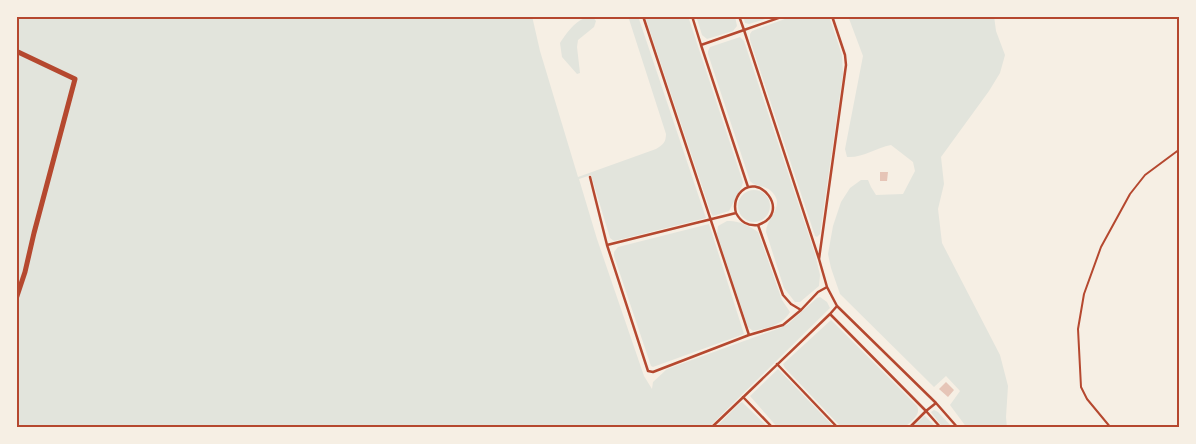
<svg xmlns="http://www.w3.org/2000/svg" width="1196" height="444" font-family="'IBM Plex Serif',serif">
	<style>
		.green { fill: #e2e4dc }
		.building { fill: #e6c5b7 }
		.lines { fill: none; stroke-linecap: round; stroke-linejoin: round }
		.path { stroke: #b5482f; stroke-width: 2 }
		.service { stroke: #b5482f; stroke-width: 2.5 }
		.minor { stroke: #b5482f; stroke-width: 5 }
		.neatline { fill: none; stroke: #b5482f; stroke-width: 2 }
	</style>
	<rect width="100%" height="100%" fill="#f6efe4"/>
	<path class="green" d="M16 16H532L540 51 578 177 656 149C663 145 666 142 666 134L628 16H638L706 218 614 241 610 238 591 175 579 179 597 239 644 376 652 389 653 382 667 369 780 328 788 324 817 298 820 297 827 302 830 308 708 428H16Z
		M592 16 596 21 594 27 578 40 577 47 580 73 577 74 562 57 560 43C568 31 577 18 592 16Z
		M645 16H688L743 182 742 186 729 211 713 216 711 213Z
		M696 16H735L737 26 733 31 707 39 702 35Z
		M743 16H775L749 24 745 23Z
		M793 16H829L842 55 843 74 820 234 817 237 815 236 750 40V34L752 31Z
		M848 16H994L996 31 1005 55 1000 73 989 91 941 157 944 184 938 209 942 243 1000 355 1008 386 1006 417 1007 428H967L950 405 960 391 946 376 934 387 840 294 831 268 828 254 833 226 841 202 850 188 861 180H868L871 187 876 195 903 194 915 171 913 162 891 145C876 148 863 158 847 157L845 149 863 56Z
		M740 37 744 41 815 254 820 275 819 286 800 302H795L784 288 766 232C766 217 787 206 771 191 765 185 755 187 750 181L708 54V51L710 47Z
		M738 206a16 16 0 1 1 32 0a16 16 0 1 1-32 0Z
		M727 221C738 220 750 226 758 232L782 300 790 312C783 325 767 328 753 331L748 327 717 234 718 226Z
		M709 224 744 334 653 367 651 366 614 256V252L618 247Z
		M831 320 917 406C922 415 910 422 904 428H842L785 368 783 364Z
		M778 369 780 371 835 428H778L750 396Z
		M742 402 769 428H715L739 404Z
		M934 410 938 412 953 428H943L931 412Z
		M925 416 937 428H912L924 416Z"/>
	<path class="building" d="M880 172H888L887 181H880Z
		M946 382 954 390 948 397 939 389Z"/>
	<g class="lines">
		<path class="path" d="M1111 428 1087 399 1081 387 1078 329 1084 294 1101 247 1130 194 1145 175 1180 149"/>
		<path class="service" d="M692 16 701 45 744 30 739 16
			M784 16 744 30 819 259 846 65 845 55 832 16
			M701 45 748 187
			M590 177 607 245 648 371 653 372 749 335 643 16
			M736 213C741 222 747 226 758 225
			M607 245 736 213C734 206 735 200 739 194 758 169 793 213 758 225L783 295 791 304 801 310 783 325 749 335
			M827 287 837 306 830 314
			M837 306 936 403 958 428
			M801 310 818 292 827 287 819 259
			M777 364 838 428
			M743 397 773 428
			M711 428 830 314 926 411 936 403
			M909 428 926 411 941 428"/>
		<path class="minor" d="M16 51 75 79 34 233 25 272 16 299"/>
	</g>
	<rect width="1196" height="444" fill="none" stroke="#f6efe4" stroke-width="35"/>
	<rect x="18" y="18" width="1160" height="408" class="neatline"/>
</svg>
